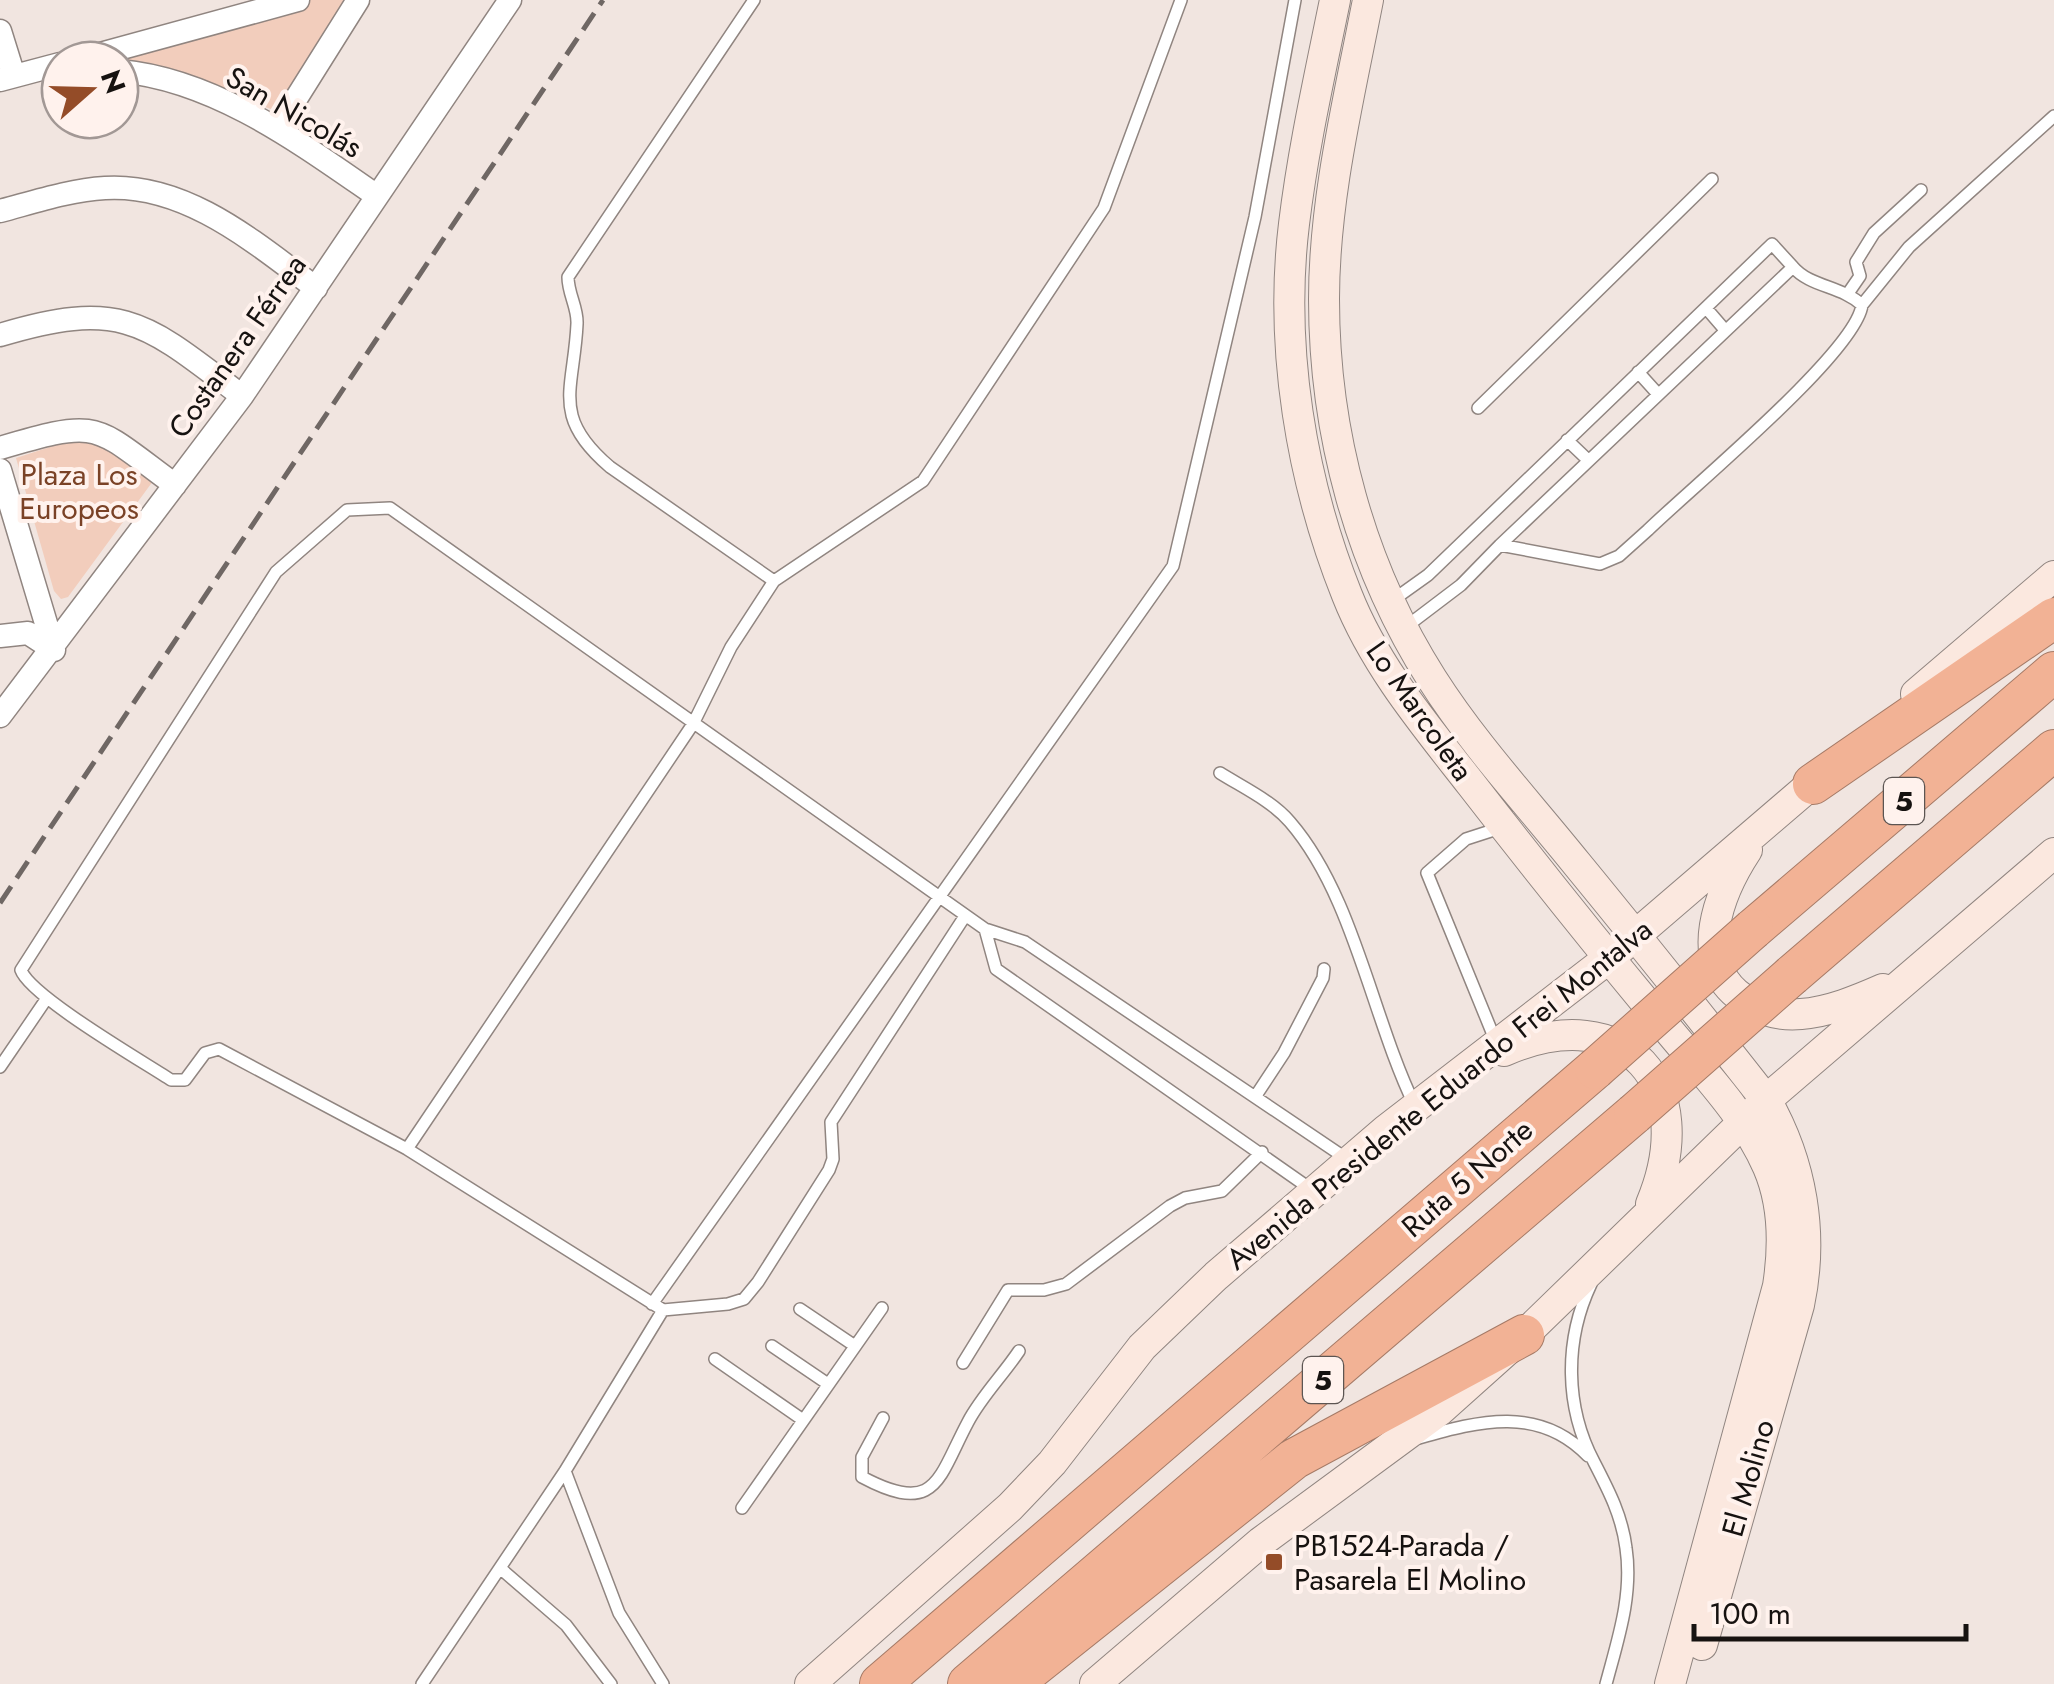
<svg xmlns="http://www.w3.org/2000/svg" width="2054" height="1684" font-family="Jost,sans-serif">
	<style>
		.green { fill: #f2cdbc }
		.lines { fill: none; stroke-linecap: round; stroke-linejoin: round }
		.lane-casing { stroke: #908580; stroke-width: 14 }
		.street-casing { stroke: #908580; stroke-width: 25 }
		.secondary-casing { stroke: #908580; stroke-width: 32 }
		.highway-casing { stroke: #a57a66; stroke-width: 42 }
		.lane { stroke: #fff; stroke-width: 11 }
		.street { stroke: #fff; stroke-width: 22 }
		.secondary { stroke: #fbe8df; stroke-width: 30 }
		.highway { stroke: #f2b295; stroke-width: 40 }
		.rail { stroke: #6f6764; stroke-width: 5; stroke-dasharray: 20 10; stroke-linecap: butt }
		.highway-bridge-casing { stroke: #a57a66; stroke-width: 42; stroke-linecap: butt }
		.highway-bridge { stroke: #f2b295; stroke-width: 40 }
		.poi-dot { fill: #944c28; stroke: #fff2ed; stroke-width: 4 }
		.labels { text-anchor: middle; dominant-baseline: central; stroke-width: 8; stroke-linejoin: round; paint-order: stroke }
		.shield { fill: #fff2ed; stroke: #5c5552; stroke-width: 2.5 }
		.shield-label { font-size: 28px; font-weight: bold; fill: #161210 }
		.street-label { font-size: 30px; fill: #161210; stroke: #fff2ed }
		.park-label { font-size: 30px; fill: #7a4226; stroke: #fff2ed }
		.poi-label { font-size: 30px; fill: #161210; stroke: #fff2ed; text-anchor: start }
	</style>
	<rect width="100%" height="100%" fill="#f1e5e0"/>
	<path class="green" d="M304 0H344L346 6 276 111 183 76 120 60Z
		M87 435 156 477 68 597 61 599 54 591 16 458Z"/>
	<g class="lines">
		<defs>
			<path id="lane" d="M754 0 568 277C568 294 578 308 577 324 574 390 550 416 610 467L774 581
				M1849 292 1860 276 1856 262 1874 233 1921 190
				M1862 305 1909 247 2054 116
				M1706 308 1725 330
				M1638 372 1657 393
				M1478 408 1712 179
				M1567 440 1588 460
				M1393 600 1428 575 1772 244 1793 267 1500 545
				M1407 626 1461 585 1500 545 1600 564 1619 556 1648 530C1690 489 1856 352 1862 305 1842 286 1810 287 1793 267
				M1220 773C1244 788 1272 801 1290 822 1354 896 1372 1018 1415 1106
				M965 916 831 1122 833 1159 829 1170 758 1282 744 1299 728 1304 663 1310 407 1149 219 1049 205 1053 185 1080H171C142 1061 30 996 21 970L276 572 347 510 390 508 985 929
				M1496 1042 1427 873 1466 839 1500 828
				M0 1067 47 998
				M1255 1097 1284 1053 1323 978 1324 969
				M407 1149 693 724 731 647 774 581 923 481 1104 208 1181 0
				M1312 1190 996 969 985 929 1025 942 1338 1153 1345 1165
				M1591 1284C1564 1341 1565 1407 1594 1462 1609 1491 1622 1516 1626 1548 1633 1595 1618 1639 1606 1684
				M652 1304 1173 566 1255 217 1295 0
				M800 1309 855 1346
				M772 1346 828 1384
				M715 1359 803 1420
				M963 1363 1008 1290H1044L1066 1284 1170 1206 1185 1198 1222 1191 1262 1152
				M883 1418 862 1457V1477C937 1517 938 1478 968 1422 981 1397 1003 1375 1019 1351
				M1419 1438C1479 1421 1539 1405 1588 1456
				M565 1471 619 1613 663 1684
				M742 1508 882 1308
				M500 1568 566 1625 611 1684
				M422 1684 565 1471 663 1310"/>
			<path id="street" d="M0 31 14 76
				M78 60 298 0
				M120 71C216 80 300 143 377 196
				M0 80 60 64
				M277 129 358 0
				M0 211C34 202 70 190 105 188 186 183 254 242 316 288
				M0 335C123 298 146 323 242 396
				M0 448C102 418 92 424 175 485
				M0 470 54 650
				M0 636 28 633 54 650
				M0 716 242 396 510 0"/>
			<path id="secondary" d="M1335 0C1320 74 1303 149 1294 224 1279 347 1301 480 1347 595 1375 666 1425 725 1471 784 1533 864 1596 943 1661 1021 1698 1067 1744 1112 1768 1167 1784 1204 1784 1247 1778 1286L1670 1684
				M1368 0C1349 98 1324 199 1324 299 1324 433 1360 566 1432 679 1474 745 1528 803 1577 864 1641 942 1704 1021 1766 1100 1802 1163 1814 1234 1799 1305L1702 1645
				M1916 694 2054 576
				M1747 850C1720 891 1690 962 1742 998 1759 1010 1779 1016 1801 1014 1829 1012 1858 1000 1883 989
				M1504 1051C1626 998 1701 1085 1651 1204
				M810 1684 1010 1507 1052 1463 1142 1347 1216 1276 1386 1130 1609 958 1828 770
				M1095 1684 1261 1542 1439 1411 1524 1335 1766 1100 2054 853"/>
			<path id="highway" d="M1813 784 2054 618
				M1753 929 2054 672
				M1792 975 2054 750
				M880 1684 1595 1069
				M968 1684 1634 1114
				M1012 1684 1294 1459 1524 1335"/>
		</defs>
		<use href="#lane" class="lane-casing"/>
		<use href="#street" class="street-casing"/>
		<use href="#secondary" class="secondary-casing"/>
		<use href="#highway" class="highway-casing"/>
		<use href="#lane" class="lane"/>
		<use href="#street" class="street"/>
		<use href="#secondary" class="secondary"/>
		<use href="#highway" class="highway"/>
		<path class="rail" d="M0 903 603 0"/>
		<defs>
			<path id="highway-bridge" d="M1595 1069 1753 929
				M1634 1114 1792 975"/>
		</defs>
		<use href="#highway-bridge" class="highway-bridge-casing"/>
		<use href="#highway-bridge" class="highway-bridge"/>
	</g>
	<rect class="poi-dot" x="1264" y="1552" width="20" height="20" rx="5"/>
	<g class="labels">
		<g class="shield">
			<rect x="1884" y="778" width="40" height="46" rx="8"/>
			<rect x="1303" y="1357" width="40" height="46" rx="8"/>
		</g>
		<g class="shield-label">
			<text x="1904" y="801">5</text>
			<text x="1323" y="1380">5</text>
		</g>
		<g class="street-label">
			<text transform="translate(294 112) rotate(30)">San Nicolás</text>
			<text transform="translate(237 346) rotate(-55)">Costanera Férrea</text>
			<text transform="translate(1420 711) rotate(55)">Lo Marcoleta</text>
			<text transform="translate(1439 1094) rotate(-39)">Avenida Presidente Eduardo Frei Montalva</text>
			<text transform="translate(1467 1178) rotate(-41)">Ruta 5 Norte</text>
			<text transform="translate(1748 1478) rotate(-74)">El Molino</text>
		</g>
		<g class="park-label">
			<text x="79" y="474">Plaza Los<tspan x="79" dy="34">Europeos</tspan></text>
		</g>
		<g class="poi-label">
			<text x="1294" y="1545">PB1524-Parada /<tspan x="1294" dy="34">Pasarela El Molino</tspan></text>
		</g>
	</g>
	<g transform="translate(90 90) rotate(70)"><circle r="48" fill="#fff2ed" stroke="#a29895" stroke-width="2.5"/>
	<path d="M0-8L18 38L0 25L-18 38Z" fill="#944c28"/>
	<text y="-15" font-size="28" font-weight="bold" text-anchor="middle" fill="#161210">N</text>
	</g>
	<path d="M1694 1624v15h272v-15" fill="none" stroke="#161210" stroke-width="5"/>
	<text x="1709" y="1624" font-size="30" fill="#161210" stroke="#fff2ed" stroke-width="8" paint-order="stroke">100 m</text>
</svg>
